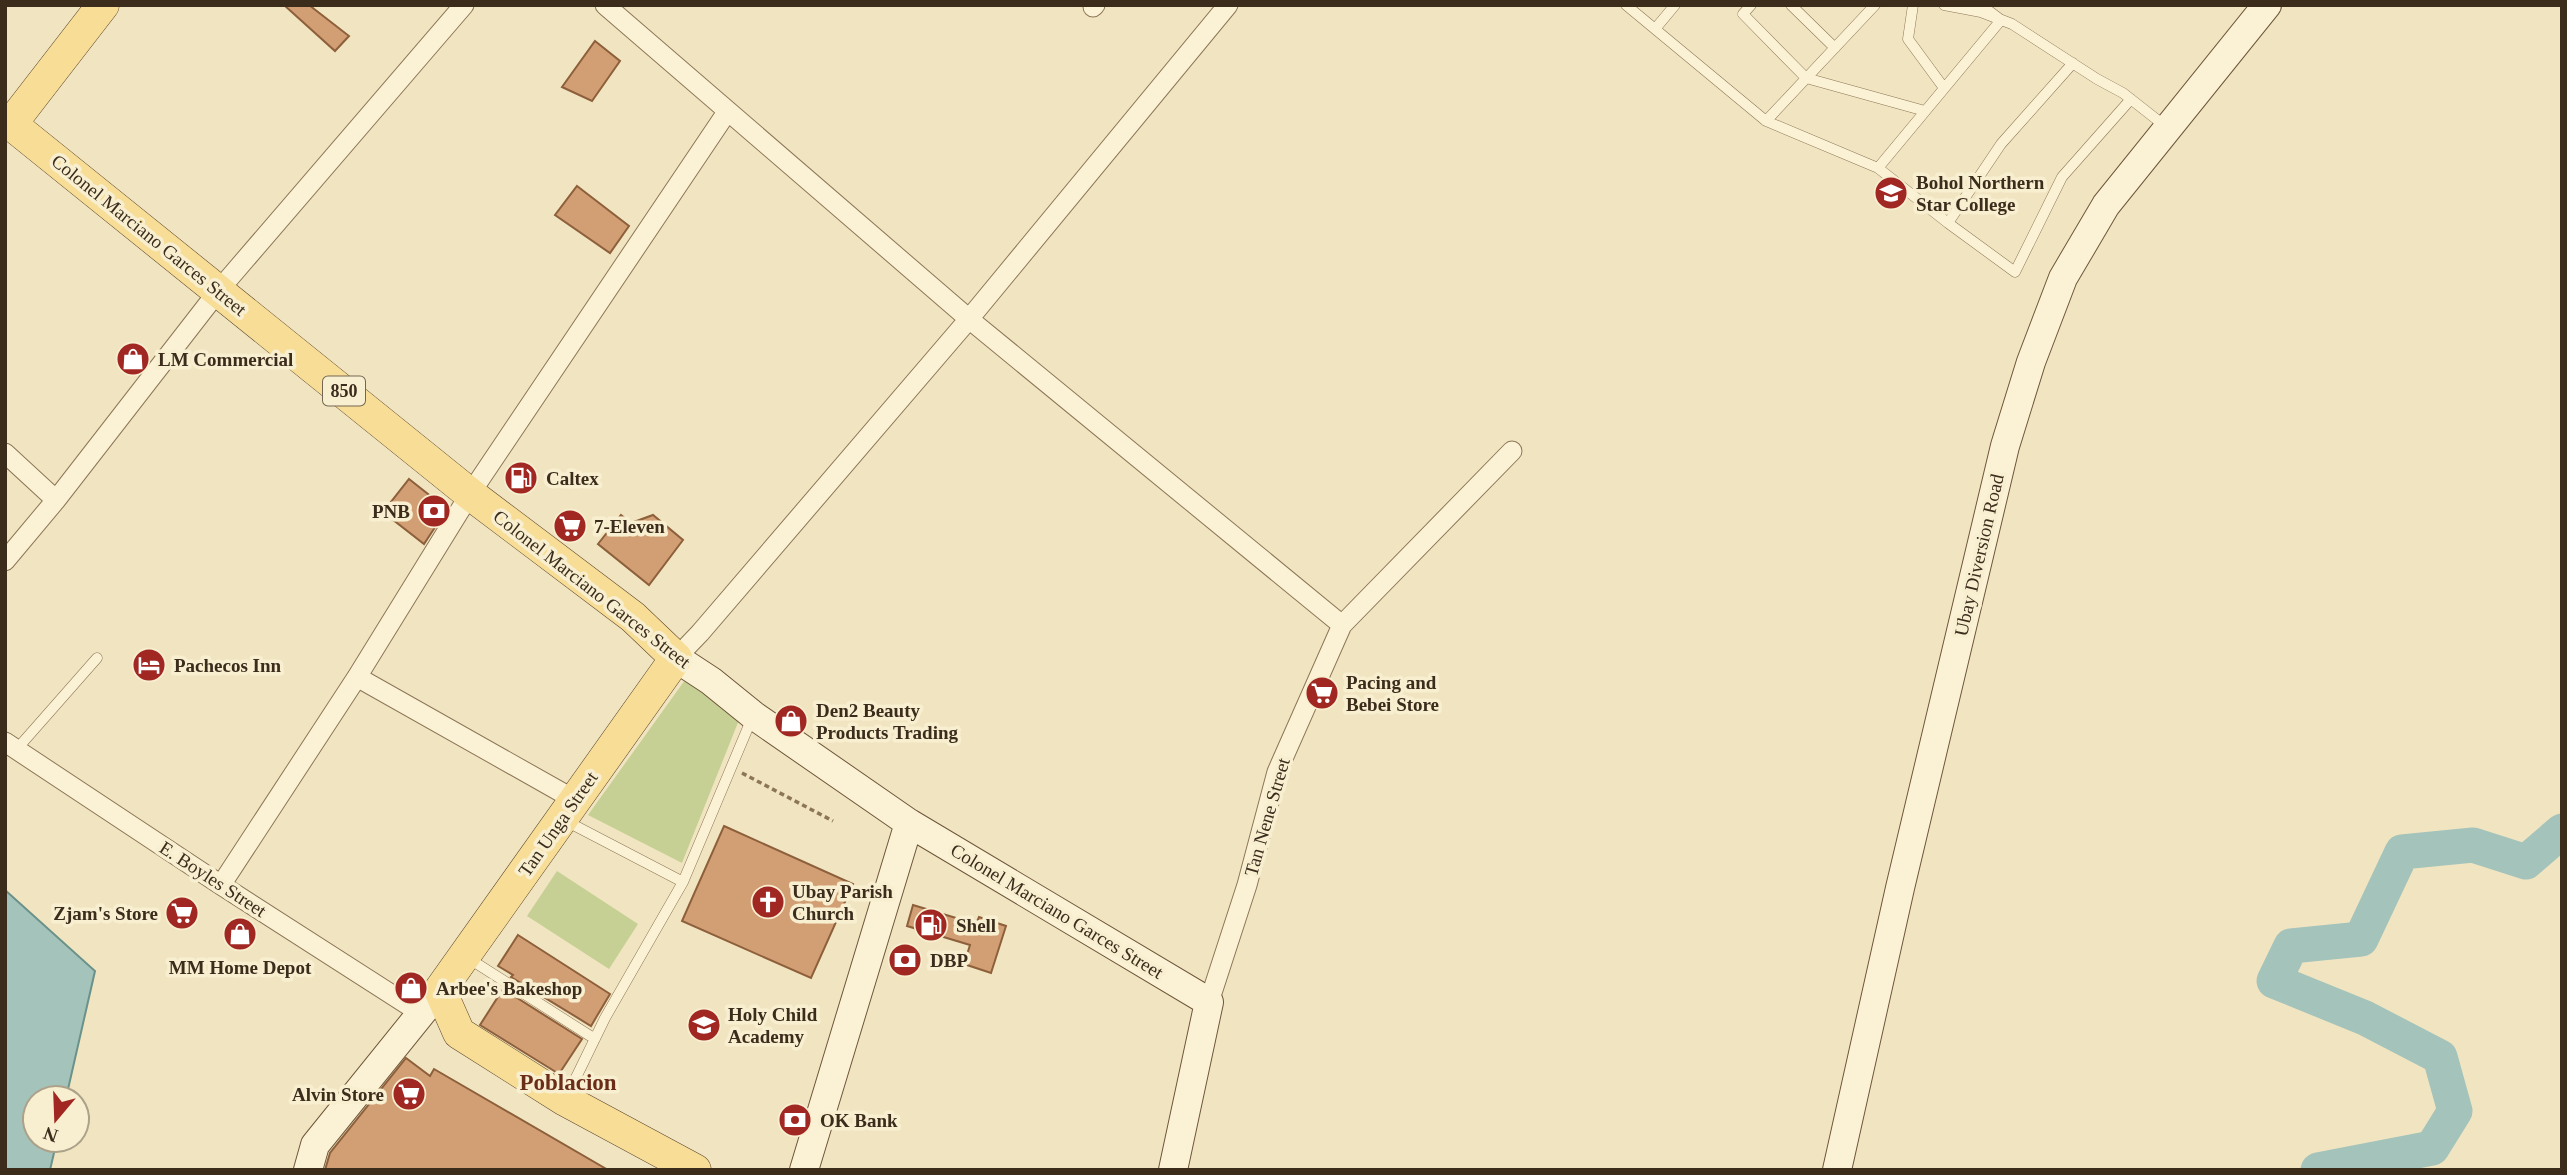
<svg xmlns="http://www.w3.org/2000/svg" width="2567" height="1175" font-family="Georgia,serif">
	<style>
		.green { fill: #c6d094 }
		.water { fill: #a4c3bb; stroke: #6a928a; stroke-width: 2 }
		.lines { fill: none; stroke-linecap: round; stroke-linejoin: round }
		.river { stroke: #a4c3bb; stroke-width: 35 }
		.building { fill: #d29f74; stroke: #8d5f3b; stroke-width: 2 }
		.lane-casing { stroke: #8c7657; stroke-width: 11 }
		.street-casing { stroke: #8c7657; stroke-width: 21 }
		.secondary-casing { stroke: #6e563a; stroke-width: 30 }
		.primary-casing { stroke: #5a432c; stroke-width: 33 }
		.path { stroke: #8c7657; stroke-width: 3.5; stroke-dasharray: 5 3.5; stroke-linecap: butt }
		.lane { stroke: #fbf2d5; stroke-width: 10 }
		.street { stroke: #fbf2d5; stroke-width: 19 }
		.secondary { stroke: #fbf2d5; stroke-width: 28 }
		.primary { stroke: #f7dd96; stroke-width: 32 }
		.labels { text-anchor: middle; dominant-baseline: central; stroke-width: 7; stroke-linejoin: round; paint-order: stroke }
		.shield { fill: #f8efd1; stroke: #746652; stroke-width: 2 }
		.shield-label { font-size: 18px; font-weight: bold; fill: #3b2c1c }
		.poi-label { font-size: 19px; font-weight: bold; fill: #3b2c1c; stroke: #f8efd1; text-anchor: start }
		.street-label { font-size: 19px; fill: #3b2c1c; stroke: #f8efd1 }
		.quarter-label { font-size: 23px; font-weight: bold; fill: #6b2d18; stroke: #f8efd1 }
	</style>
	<rect width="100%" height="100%" fill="#f1e5c1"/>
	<path class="green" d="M685 680 739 720 682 863 588 815Z
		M557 871 638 924 609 969 527 916Z"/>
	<path class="water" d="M5 890 95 971 66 1098H35V1140H57L50 1170H5Z"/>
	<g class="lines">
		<path class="river" d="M2318 1170 2432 1148 2455 1111 2440 1057 2365 1018 2274 981 2291 946 2361 939 2402 852 2473 845 2526 862 2562 831"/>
	</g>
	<path class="building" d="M284 5H309L349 36 335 51Z
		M595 41 620 61 592 101 562 87Z
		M577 186 629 226 610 253 555 215Z
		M526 468 531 484 516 488 512 472Z
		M409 479 447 509 424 544 383 512Z
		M621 515 631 523 653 515 683 540 649 585 598 544Z
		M724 826 853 884 811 978 682 921Z
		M913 905 976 924 979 917 1006 926 991 973 964 964 970 945 907 926Z
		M518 935 610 994 591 1026 511 977 513 975 498 966Z
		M503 989 582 1039 559 1074 480 1025Z
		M406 1058 430 1076 434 1069 608 1170H325L330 1153Z"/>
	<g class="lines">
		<defs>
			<path id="lane" d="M1626 5 1766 121 1875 5
				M1751 5 1743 14 1806 78 1925 111
				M1791 5 1835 48
				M1913 5 1908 39 1944 88
				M1944 5 1981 12 2012 24 2097 79 2123 93 2165 126
				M1655 29 1675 5
				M1766 121 1878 168 2001 20 1981 5
				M1878 168 1948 223 2001 144 2073 63
				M1948 223 2015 272 2062 177 2131 99
				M16 750 97 658
				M564 820 683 882 605 1018 567 1096
				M683 882 752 718
				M468 958 595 1039"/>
			<path id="street" d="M605 5 969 319 1342 625
				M1093 7 1095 5
				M5 453 56 500
				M5 561 56 500 219 290 464 5
				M676 658 700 633 969 319 1228 5
				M357 677 575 800
				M5 742 221 885 422 1014
				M221 885 357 677 470 494 727 112
				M1209 1002 1247 885 1277 772 1342 625 1512 451"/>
			<path id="secondary" d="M676 658 711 681 753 715 909 823 1209 1002 1173 1170
				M308 1170 315 1145 440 990
				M804 1170 909 823
				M1837 1170 1900 888 2005 446 2031 362 2063 278 2106 205 2267 5"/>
			<path id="primary" d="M103 5 11 124 470 494 633 617 676 658 440 990 459 1033 565 1100 695 1170"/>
		</defs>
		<use href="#lane" class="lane-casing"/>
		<use href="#street" class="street-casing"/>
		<use href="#secondary" class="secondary-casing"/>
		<use href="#primary" class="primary-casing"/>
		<path class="path" d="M742 773 833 821"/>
		<use href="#lane" class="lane"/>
		<use href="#street" class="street"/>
		<use href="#secondary" class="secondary"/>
		<use href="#primary" class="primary"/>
	</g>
	<defs>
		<symbol id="university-disc" viewBox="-11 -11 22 22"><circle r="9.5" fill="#a02722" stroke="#f8efd1"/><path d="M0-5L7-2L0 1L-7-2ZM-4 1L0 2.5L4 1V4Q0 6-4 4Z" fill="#fff"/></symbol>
		<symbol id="shop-disc" viewBox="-11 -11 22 22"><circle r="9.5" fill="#a02722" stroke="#f8efd1"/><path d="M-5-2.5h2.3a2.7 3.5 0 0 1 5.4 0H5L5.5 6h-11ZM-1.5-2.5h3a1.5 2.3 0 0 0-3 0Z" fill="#fff"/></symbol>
		<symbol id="fuel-disc" viewBox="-11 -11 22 22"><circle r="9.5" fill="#a02722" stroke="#f8efd1"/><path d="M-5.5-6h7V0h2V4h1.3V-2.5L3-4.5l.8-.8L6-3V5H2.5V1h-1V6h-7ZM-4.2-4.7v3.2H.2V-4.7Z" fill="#fff"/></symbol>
		<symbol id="bank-disc" viewBox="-11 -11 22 22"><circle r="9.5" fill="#a02722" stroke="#f8efd1"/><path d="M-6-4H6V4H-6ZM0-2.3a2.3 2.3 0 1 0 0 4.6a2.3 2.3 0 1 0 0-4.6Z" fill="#fff"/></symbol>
		<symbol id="supermarket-disc" viewBox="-11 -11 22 22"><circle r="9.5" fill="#a02722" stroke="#f8efd1"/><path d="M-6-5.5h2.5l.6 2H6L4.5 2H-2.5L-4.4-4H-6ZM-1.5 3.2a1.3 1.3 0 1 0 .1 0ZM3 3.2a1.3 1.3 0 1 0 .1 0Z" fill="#fff"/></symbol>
		<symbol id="hotel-disc" viewBox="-11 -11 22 22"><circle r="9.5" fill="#a02722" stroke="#f8efd1"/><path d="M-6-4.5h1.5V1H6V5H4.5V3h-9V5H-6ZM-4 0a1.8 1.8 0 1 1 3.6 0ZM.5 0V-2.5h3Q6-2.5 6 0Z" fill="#fff"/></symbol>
		<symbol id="church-disc" viewBox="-11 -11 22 22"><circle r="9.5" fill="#a02722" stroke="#f8efd1"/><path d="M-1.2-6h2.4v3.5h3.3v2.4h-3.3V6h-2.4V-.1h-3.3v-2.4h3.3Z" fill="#fff"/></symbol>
		<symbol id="school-disc" viewBox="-11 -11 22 22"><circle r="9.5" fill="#a02722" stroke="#f8efd1"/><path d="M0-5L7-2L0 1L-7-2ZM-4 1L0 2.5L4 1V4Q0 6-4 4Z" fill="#fff"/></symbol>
	</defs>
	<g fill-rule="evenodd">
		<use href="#university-disc" x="1872" y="174" width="38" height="38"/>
		<use href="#shop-disc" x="114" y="340" width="38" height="38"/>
		<use href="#fuel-disc" x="502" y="459" width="38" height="38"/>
		<use href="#bank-disc" x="415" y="492" width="38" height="38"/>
		<use href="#supermarket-disc" x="551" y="507" width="38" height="38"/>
		<use href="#hotel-disc" x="130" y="646" width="38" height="38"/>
		<use href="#supermarket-disc" x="1303" y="674" width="38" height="38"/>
		<use href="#shop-disc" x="772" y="702" width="38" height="38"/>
		<use href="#church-disc" x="749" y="883" width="38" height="38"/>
		<use href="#supermarket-disc" x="163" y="894" width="38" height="38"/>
		<use href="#fuel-disc" x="912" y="906" width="38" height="38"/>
		<use href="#shop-disc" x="221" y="915" width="38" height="38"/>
		<use href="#bank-disc" x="886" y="941" width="38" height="38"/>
		<use href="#shop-disc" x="392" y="969" width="38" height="38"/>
		<use href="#school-disc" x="685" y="1006" width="38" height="38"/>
		<use href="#supermarket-disc" x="390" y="1075" width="38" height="38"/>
		<use href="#bank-disc" x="776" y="1101" width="38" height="38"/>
	</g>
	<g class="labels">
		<rect class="shield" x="323" y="376.5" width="42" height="29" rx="5"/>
		<g class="shield-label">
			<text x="344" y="391">850</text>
		</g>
		<g class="poi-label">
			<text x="1916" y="182">Bohol Northern<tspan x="1916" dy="22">Star College</tspan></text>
			<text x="158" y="359">LM Commercial</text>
			<text x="546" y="478">Caltex</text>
			<text x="410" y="511" text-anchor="end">PNB</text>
			<text x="594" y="526">7-Eleven</text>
			<text x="174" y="665">Pachecos Inn</text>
			<text x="1346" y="682">Pacing and<tspan x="1346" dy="22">Bebei Store</tspan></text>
			<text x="816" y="710">Den2 Beauty<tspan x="816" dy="22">Products Trading</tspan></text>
			<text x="792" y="891">Ubay Parish<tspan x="792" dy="22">Church</tspan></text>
			<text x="158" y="913" text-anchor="end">Zjam's Store</text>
			<text x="956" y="925">Shell</text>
			<text x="930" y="960">DBP</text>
			<text x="240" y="967" text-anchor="middle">MM Home Depot</text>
			<text x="436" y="988">Arbee's Bakeshop</text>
			<text x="728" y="1014">Holy Child<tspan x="728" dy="22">Academy</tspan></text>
			<text x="384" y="1094" text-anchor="end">Alvin Store</text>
			<text x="820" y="1120">OK Bank</text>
		</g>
		<g class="street-label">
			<text transform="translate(149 235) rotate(39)">Colonel Marciano Garces Street</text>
			<text transform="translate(1979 555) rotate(-77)">Ubay Diversion Road</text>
			<text transform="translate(592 589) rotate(38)">Colonel Marciano Garces Street</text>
			<text transform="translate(1267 817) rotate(-74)">Tan Nene Street</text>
			<text transform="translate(558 824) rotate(-55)">Tan Unga Street</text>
			<text transform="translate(213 879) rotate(33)">E. Boyles Street</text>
			<text transform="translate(1057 911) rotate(31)">Colonel Marciano Garces Street</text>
		</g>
		<g class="quarter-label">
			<text x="568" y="1082">Poblacion</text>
		</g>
	</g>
	<rect width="2567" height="1175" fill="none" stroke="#3b2c1c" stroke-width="14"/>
	<g transform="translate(56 1119) rotate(199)"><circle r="33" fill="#f8efd1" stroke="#aca189" stroke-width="2"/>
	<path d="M0-5L12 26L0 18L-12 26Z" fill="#a02722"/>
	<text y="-10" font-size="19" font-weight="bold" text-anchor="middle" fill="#3b2c1c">N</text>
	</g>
</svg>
